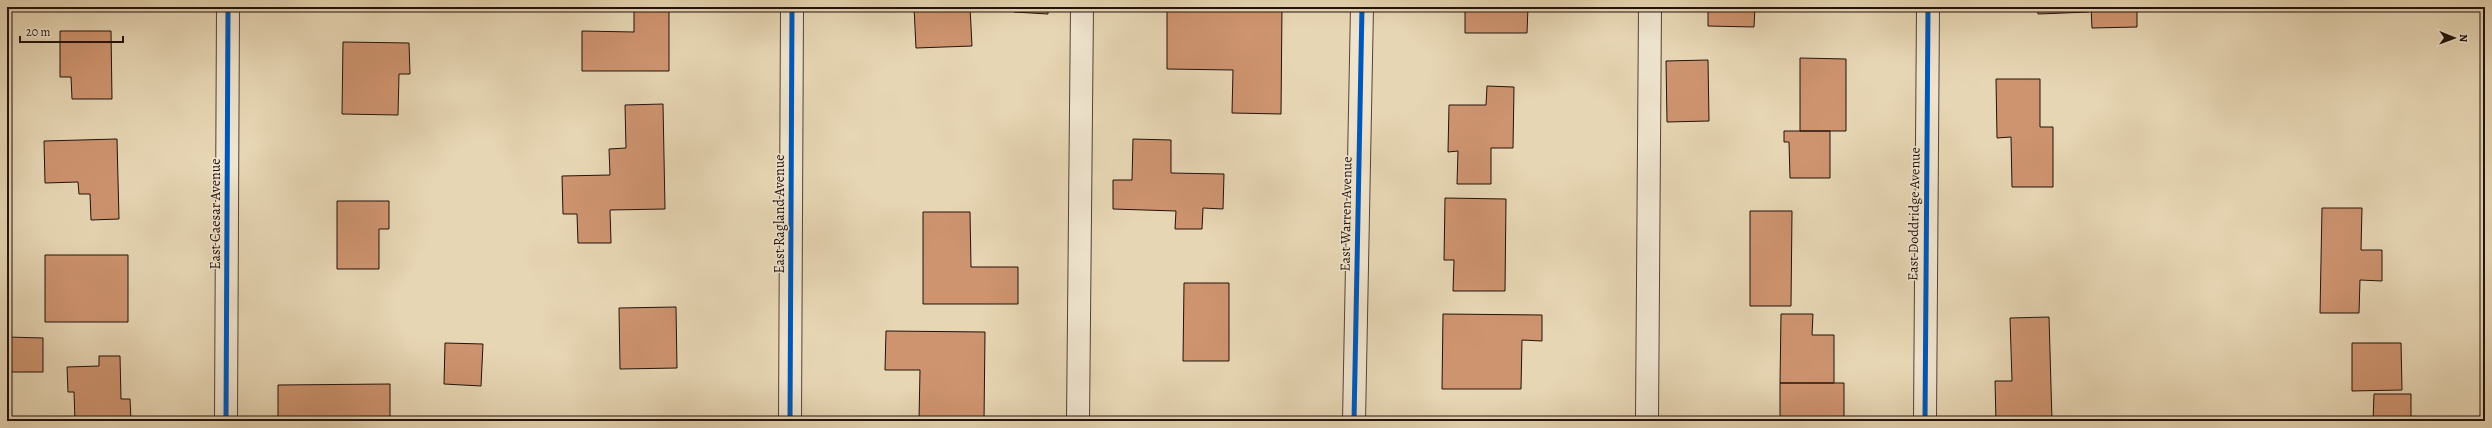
<svg xmlns="http://www.w3.org/2000/svg" width="2492" height="428" font-family="Alegreya,serif">
	<style>
		.building { fill: #ce9470; stroke: #22120b }
		.lines { fill: none; stroke-linecap: round; stroke-linejoin: round }
		.minor-casing { stroke: #534335; stroke-width: 24 }
		.minor { stroke: #efe4ce; stroke-width: 22 }
		.cycleway-casing { stroke: #efe4ce; stroke-width: 8 }
		.cycleway { stroke: #0057b8; stroke-width: 5 }
		.labels { text-anchor: middle; dominant-baseline: central; stroke-width: 3; stroke-linejoin: round; paint-order: stroke }
		.street-label { font-size: 14px; fill: #22120b; stroke: #efe4ce }
	</style>
	<rect width="100%" height="100%" fill="#e7d6b4"/>
	<filter id="stains"><feTurbulence type="fractalNoise" baseFrequency=".005" numOctaves="4"/><feColorMatrix values="0 0 0 0 .2 0 0 0 0 .09 0 0 0 0 .02 0 0 0 .5 -.17"/></filter>
	<radialGradient id="worn" r=".72"><stop offset=".6" stop-color="#630" stop-opacity="0"/><stop offset="1" stop-color="#630" stop-opacity=".3"/></radialGradient>
	<path class="building" d="M634 7H669V71H582V31L634 32Z
		M914 7H970L972 46 916 48Z
		M1014 7H1048V14L1014 12Z
		M1167 7H1282L1281 114 1232 113 1233 70 1167 69Z
		M1465 7H1528L1527 33H1465Z
		M1708 7H1755L1754 27 1708 26Z
		M1755 7H1808V10L1755 9Z
		M2037 7H2088L2089 12 2038 14Z
		M2091 7H2137V27L2092 28Z
		M60 31H111L112 99H72L71 77H60Z
		M343 42 409 43 410 74H399L398 115 342 114Z
		M1800 58 1846 59V131H1800Z
		M1708 60 1709 121 1667 122 1666 61Z
		M1996 79H2040V127H2053V187H2012L2011 137 1997 138Z
		M1487 86 1514 87 1513 148H1491V184H1457L1458 151 1448 152 1449 105H1486Z
		M663 104 665 209 610 210 611 243H578L577 214H563L562 176 610 175 609 149 626 148 625 105Z
		M1784 131H1830V178H1790L1789 142H1784Z
		M117 139 119 219 91 220 90 194H79L78 182 45 183 44 141Z
		M1133 139 1171 140V173L1224 174 1223 209 1203 208 1202 229H1175L1176 211 1113 209V180H1132Z
		M1445 198 1506 199 1505 291H1453L1454 260H1444Z
		M337 201H389V229H379V269H337Z
		M2322 208H2362L2361 250H2382V281L2360 280 2359 313H2320Z
		M1750 211H1792L1791 306H1750Z
		M923 212H970L971 267H1018V304H923Z
		M45 255H128V322H45Z
		M1184 283H1229V361H1183Z
		M676 307 677 368 620 369 619 308Z
		M1443 314 1542 315V341L1522 340 1521 389H1442Z
		M1781 314H1813L1812 335H1834V383H1780Z
		M2049 317 2052 421H1996L1995 381H2012L2010 318Z
		M886 331 985 332 984 421H919L920 370H885Z
		M7 337 43 338V372H7Z
		M445 343 483 344 481 386 444 384Z
		M2352 343H2401L2402 390 2352 391Z
		M99 356H120L121 399H130L131 421H75L74 392H68L67 367 99 366Z
		M1780 383H1844V421H1780Z
		M390 384V421H278V385Z
		M2374 394H2411V421H2373Z"/>
	<g class="lines">
		<defs>
			<path id="minor" d="M226 421 228 7
				M790 421 792 7
				M1078 421 1082 7
				M1354 421 1362 7
				M1647 421 1650 7
				M1925 421 1928 7"/>
		</defs>
		<use href="#minor" class="minor-casing"/>
		<use href="#minor" class="minor"/>
		<defs>
			<path id="cycleway" d="M226 421 228 7
				M790 421 792 7
				M1354 421 1362 7
				M1925 421 1928 7"/>
		</defs>
		<use href="#cycleway" class="cycleway-casing"/>
		<use href="#cycleway" class="cycleway"/>
	</g>
	<g class="labels">
		<g class="street-label">
			<text transform="translate(215 214) rotate(-90)">East Caesar Avenue</text>
			<text transform="translate(779 214) rotate(-90)">East Ragland Avenue</text>
			<text transform="translate(1346 214) rotate(-89)">East Warren Avenue</text>
			<text transform="translate(1914 214) rotate(-89)">East Doddridge Avenue</text>
		</g>
	</g>
	<rect width="2492" height="428" fill="none" stroke="#e7d6b4" stroke-width="24"/>
	<rect x="8" y="8" width="2476" height="412" fill="none" stroke="#22120b" stroke-width="2"/>
	<rect x="12" y="12" width="2468" height="404" fill="none" stroke="#22120b"/>
	<g transform="translate(2454 38) rotate(91)" stroke="#efe4ce" stroke-width="3" paint-order="stroke">
	<path d="M0-3L7 15L0 10L-7 15Z" fill="#22120b"/>
	<text y="-6" font-size="11" font-weight="bold" text-anchor="middle" fill="#22120b">N</text>
	</g>
	<path d="M20 36v6h103v-6" fill="none" stroke="#22120b" stroke-width="2"/>
	<text x="26" y="36" font-size="12" fill="#22120b" stroke="#efe4ce" stroke-width="3" paint-order="stroke">20 m</text>
	<rect width="100%" height="100%" filter="url(#stains)"/>
	<rect width="100%" height="100%" fill="url(#worn)"/>
</svg>
